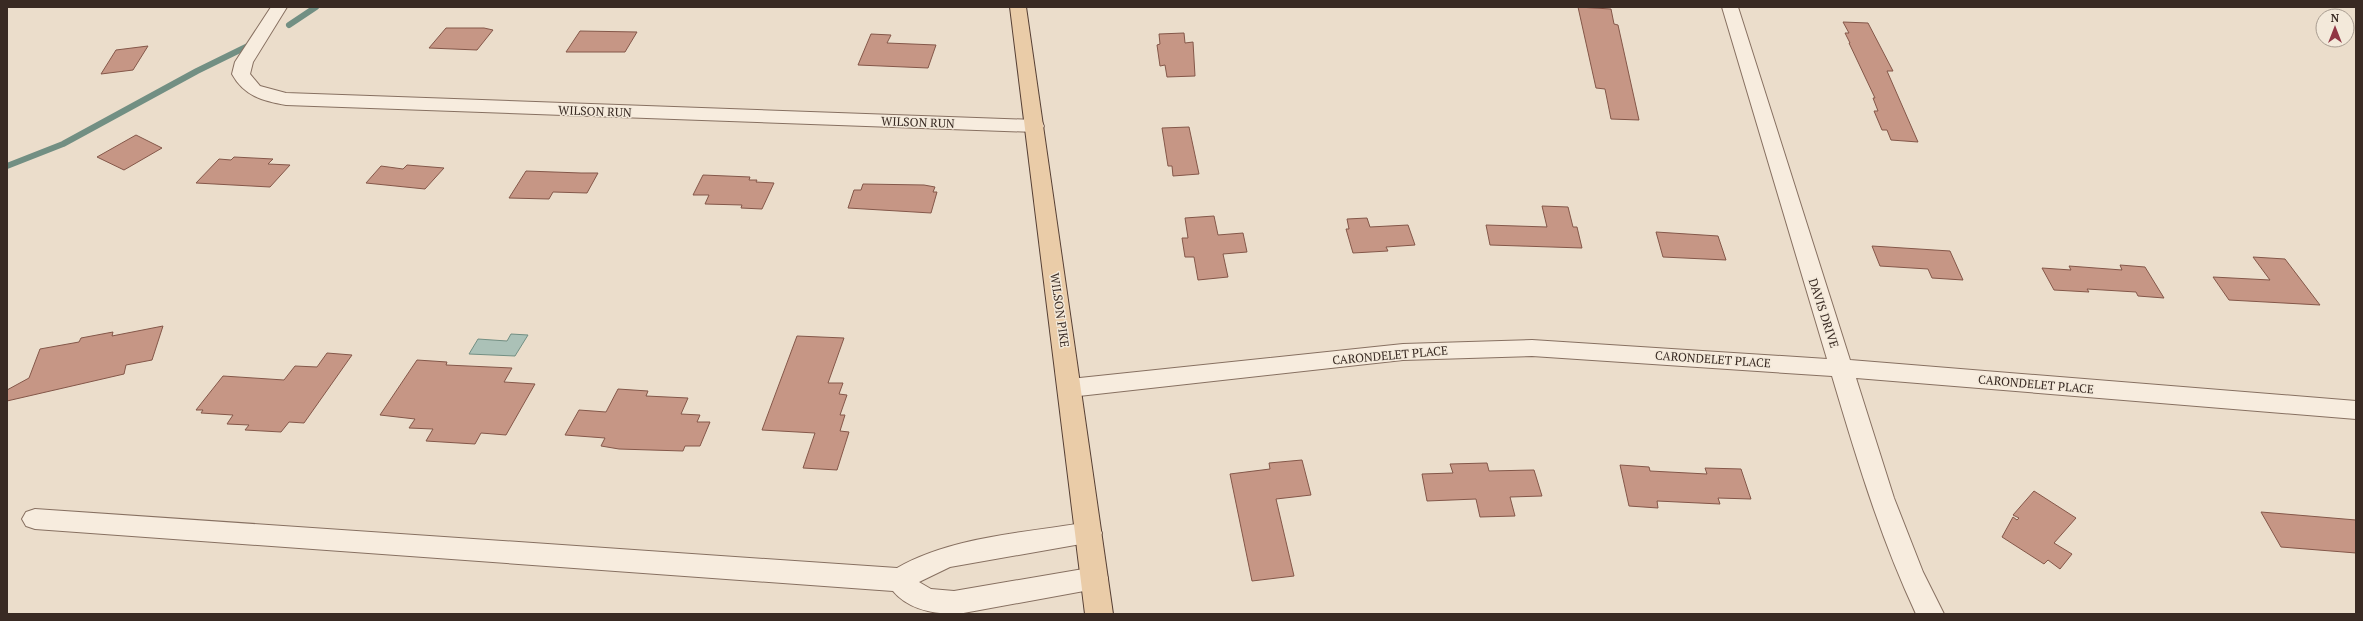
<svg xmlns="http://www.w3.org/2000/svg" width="2363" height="621" font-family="'PT Serif',serif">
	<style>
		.water { fill: #abc1b7; stroke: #728f83 }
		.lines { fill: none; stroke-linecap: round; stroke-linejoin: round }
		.stream { stroke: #728f83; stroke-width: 6 }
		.building { fill: #c69685; stroke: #845749 }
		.minor-casing { stroke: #877061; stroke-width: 2 }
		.major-casing { stroke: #563f34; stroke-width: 2 }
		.minor { fill: #f7ecde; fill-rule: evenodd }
		.major { fill: #eacca8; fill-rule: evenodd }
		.labels { text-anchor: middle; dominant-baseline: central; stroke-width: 3; stroke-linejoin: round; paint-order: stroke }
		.street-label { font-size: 12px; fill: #392a23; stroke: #f3e9da }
	</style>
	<rect width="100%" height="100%" fill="#ebddcb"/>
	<path class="water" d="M511 334 528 335 515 356 469 354 478 339 507 341Z"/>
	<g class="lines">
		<path class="stream" d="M289 25 316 7
			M7 166 63 144 197 71 252 44"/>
	</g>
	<path class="building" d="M1578 7 1611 9 1614 24 1618 25 1639 120 1611 119 1605 89 1596 88Z
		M1843 22 1868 23 1893 71H1887L1918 142 1891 140 1887 130H1882L1874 111H1878L1873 98H1875L1849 43H1850L1845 33H1849Z
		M446 28H484L493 30 477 50 429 48Z
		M580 31 637 32 625 52H566Z
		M1184 33 1185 43 1193 42 1195 76 1167 77 1165 65 1160 66 1157 45 1160 44 1159 34Z
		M871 34 891 35 887 43 936 45 928 68 858 65Z
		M148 46 133 70 101 74 116 50Z
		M1189 127 1199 174 1173 176 1172 166H1168L1162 128Z
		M136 135 162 148 124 170 97 157Z
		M234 157 273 159 268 164 290 165 270 187 196 183 219 159 231 160Z
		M407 165 444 168 425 189 366 183 381 166 403 169Z
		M526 171 581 173H598L587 193 553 192 549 199 509 198Z
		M703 175 750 177 749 180H757L756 182 774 183 762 209 741 208 742 205 705 204 709 195H693Z
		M863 184 924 185 935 187 933 192H937L931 213 848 208 854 190H861Z
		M1542 206 1568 207 1573 227H1577L1582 248 1490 245 1486 225 1547 227Z
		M1214 216 1218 235 1243 233 1247 252 1223 254 1228 277 1198 280 1194 257H1185L1182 238H1188L1185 218Z
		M1367 218 1370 227 1408 225 1415 245 1386 247 1388 251 1353 253 1346 229H1349L1347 219Z
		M1656 232 1718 236 1726 260 1663 257Z
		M1872 246 1950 251 1963 280 1932 278 1928 269 1880 266Z
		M2253 257 2285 259 2320 305 2229 300 2213 277 2270 280Z
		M2120 265 2145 267 2164 298 2138 296 2136 292 2087 289 2089 292 2054 290 2042 268 2071 270 2069 266 2122 270Z
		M163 326 152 360 126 365 124 374 7 401V390L29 378 40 349 79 342 81 338 113 332 112 336Z
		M797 336 844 338 828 383H843L839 394 847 395 840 415H845L840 431 849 432 837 470 803 468 815 433 762 430Z
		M327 353 352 355 304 423 289 422 281 432 245 430 249 425 227 424 233 415 201 413 203 410H196L223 376 284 380 295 366 317 367Z
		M417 360 447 362 446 365 512 368 504 382 535 384 506 435 481 433 475 444 426 441 433 429 409 428 415 419 380 415Z
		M618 389 648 391 646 396 688 398 681 414 700 415 697 422H710L700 446H685L683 451 619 449 601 446 605 438 565 435 579 410 606 412Z
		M1302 460 1311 495 1276 499 1294 576 1252 581 1230 474 1270 469 1269 463Z
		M1487 463 1489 471 1534 470 1542 496 1510 497 1515 516 1480 517 1476 499 1427 501 1422 474 1453 473 1450 464Z
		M1620 465 1649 467 1650 471 1707 474 1705 468 1741 469 1751 499 1718 498 1720 504 1657 501 1658 508 1629 506Z
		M2034 491 2076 518 2054 543 2072 554 2060 569 2048 560 2044 564 2002 537 2013 517 2017 520 2019 518 2013 515Z
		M2261 512 2356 520V553L2281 547Z"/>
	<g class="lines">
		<defs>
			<path id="minor" d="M271 7H287L253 62 250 74 260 86 286 93 1035 120 1042 122 1044 126 1042 130 1035 132 286 105C263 101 244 96 232 74L235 62Z
				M1722 7H1738L1850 360 2356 401V419L1856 378 1894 498 1923 572 1944 614H1916C1880 537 1856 457 1832 376L1532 356 1403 360 1070 397 1062 394 1058 388 1062 382 1070 379 1403 344 1532 340 1827 359Z
				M35 509 897 568C953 536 1025 533 1089 522L1098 525 1102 533 1098 541 950 567 919 582 931 589 954 591 1095 567 1104 570 1108 578 1104 586 1095 589 958 614C934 614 909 610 893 591L35 529 26 526 22 519 26 512Z"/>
			<path id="major" d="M1010 7H1026L1113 614H1085Z"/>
		</defs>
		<use href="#minor" class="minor-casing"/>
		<use href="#major" class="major-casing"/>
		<use href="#minor" class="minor"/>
		<use href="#major" class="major"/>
	</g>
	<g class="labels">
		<g class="street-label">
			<text transform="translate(595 111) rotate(2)">WILSON RUN</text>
			<text transform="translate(918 122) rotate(2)">WILSON RUN</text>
			<text transform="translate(1060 310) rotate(82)">WILSON PIKE</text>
			<text transform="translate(1824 313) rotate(72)">DAVIS DRIVE</text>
			<text transform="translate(1390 355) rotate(-5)">CARONDELET PLACE</text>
			<text transform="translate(1713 359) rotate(4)">CARONDELET PLACE</text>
			<text transform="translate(2036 384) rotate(5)">CARONDELET PLACE</text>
		</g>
	</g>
	<rect width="2363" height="621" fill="none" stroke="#392a23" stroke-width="16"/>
	<g transform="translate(2335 28)"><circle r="19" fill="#f3e9da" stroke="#a99d91"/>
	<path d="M0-3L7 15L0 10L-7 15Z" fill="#913644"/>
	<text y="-6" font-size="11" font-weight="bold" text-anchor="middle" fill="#392a23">N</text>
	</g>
</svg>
